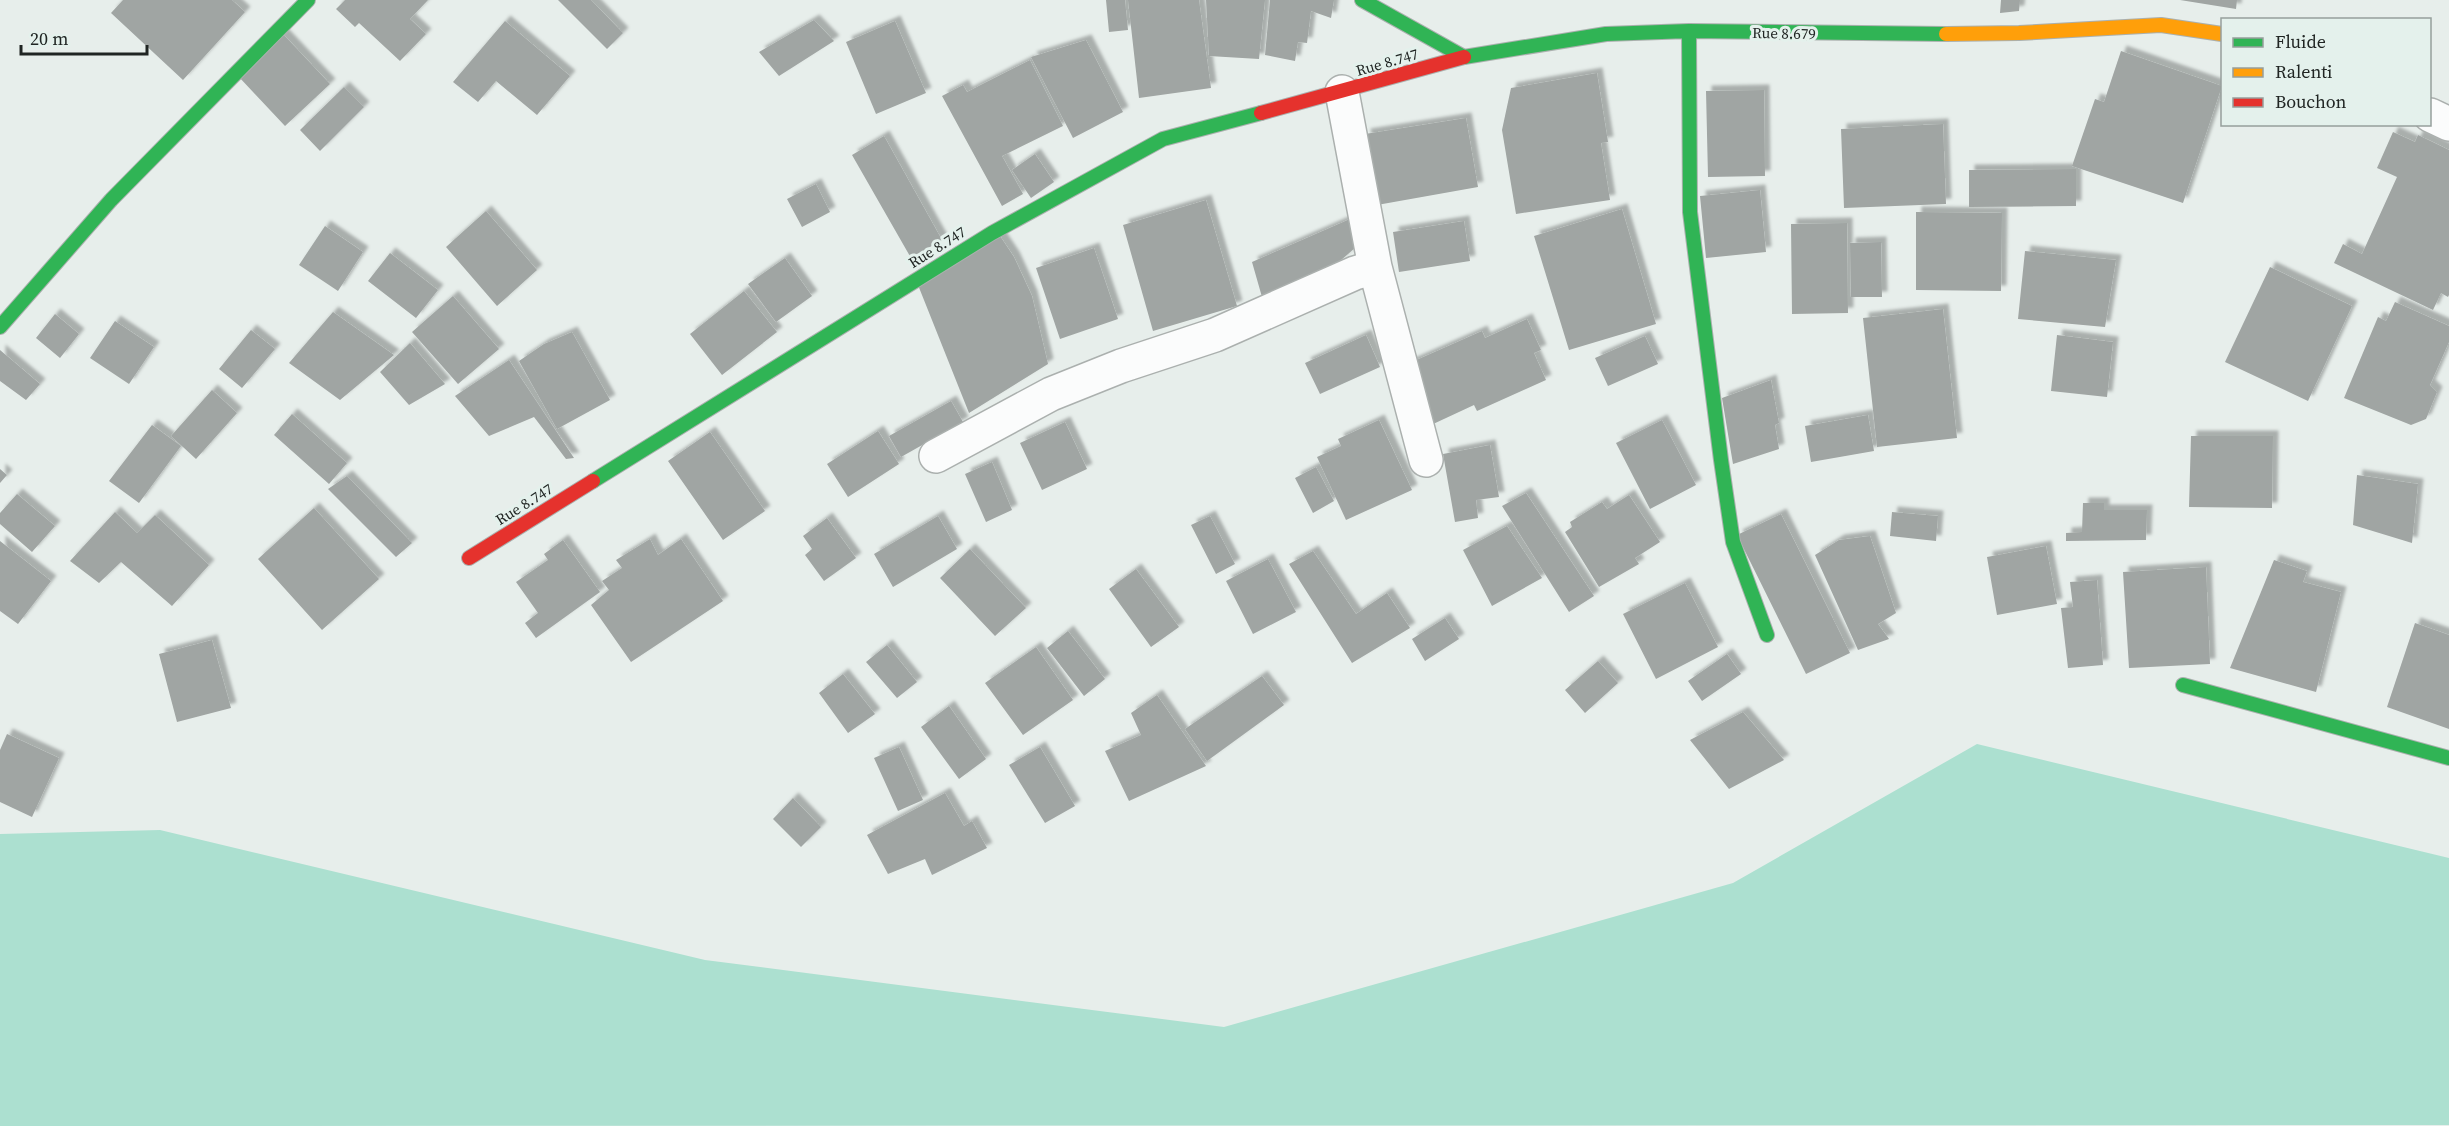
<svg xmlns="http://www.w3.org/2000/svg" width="2449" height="1126" font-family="'Source Serif 4',serif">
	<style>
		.green { fill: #ace0d0 }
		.building { fill: #a0a5a3; filter: url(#shadow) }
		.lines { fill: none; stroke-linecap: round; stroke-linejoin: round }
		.street-casing { stroke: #abb0ae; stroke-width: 36 }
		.fast-casing { stroke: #abb0ae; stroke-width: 16 }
		.slow-casing { stroke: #abb0ae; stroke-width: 16 }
		.jam-casing { stroke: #abb0ae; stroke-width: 16 }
		.street { stroke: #fbfcfc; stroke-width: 33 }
		.fast { stroke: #30b455; stroke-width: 14 }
		.slow { stroke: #ff9f0a; stroke-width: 14 }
		.jam { stroke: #e5322d; stroke-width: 14 }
		.labels { text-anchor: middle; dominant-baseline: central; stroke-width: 6; stroke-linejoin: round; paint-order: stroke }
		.street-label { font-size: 15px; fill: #202523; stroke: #e4f1ec }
	</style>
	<defs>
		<filter id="shadow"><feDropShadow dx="5.5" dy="-5.5" stdDeviation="1.5" flood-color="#0004"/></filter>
	</defs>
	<rect width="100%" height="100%" fill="#e7eeeb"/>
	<path class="green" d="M1977 744 2449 858V1125L0 1126V834L160 830 705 960 1224 1027 1733 883Z"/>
	<path class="building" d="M123 0H232L245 12 183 80 111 13Z
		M345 0H428L410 19 426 34 400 61 359 23 355 27 336 9Z
		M558 0H591L623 33 607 49Z
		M1106 0H1125L1128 30 1109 32Z
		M1128 0H1199L1211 88 1139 98Z
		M1206 0H1265L1259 59 1209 56Z
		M1270 0H1334L1331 18 1311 11 1307 43 1298 42 1295 61 1265 55Z
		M2001 0H2020L2019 11 2000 13Z
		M2180 0H2237L2236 9Z
		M814 20 834 41 779 76 759 52Z
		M505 21 570 76 537 115 496 81 478 102 453 82Z
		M895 21 926 93 876 114 846 42Z
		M283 34 330 84 285 126 238 76Z
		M1086 40 1123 112 1073 138 1031 57Z
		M2121 51 2222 86 2183 203 2072 166 2095 99 2104 102Z
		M1030 60 1063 126 1002 156 1023 194 1002 206 942 96 963 85 967 92Z
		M1597 73 1608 142 1601 143 1610 200 1516 214 1502 130 1511 88Z
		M344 87 364 107 320 151 300 130Z
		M1764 90 1765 176 1708 177 1706 91Z
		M1466 118 1478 187 1377 205 1365 134Z
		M1943 124 1946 204 1844 208 1841 129Z
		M2393 132 2415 142 2418 135 2449 150V295L2448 297 2441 293 2433 310 2334 263 2343 244 2362 254 2397 177 2377 168Z
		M884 136 942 240 911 258 852 155Z
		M1035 154 1054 182 1031 198 1012 170Z
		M2076 169V206L1969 207V170Z
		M816 184 830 212 802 227 787 199Z
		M1760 190 1766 252 1706 258 1700 196Z
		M1206 200 1237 306 1153 331 1123 225Z
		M1622 209 1656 324 1569 350 1534 236Z
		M486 211 537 270 497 306 446 247Z
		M1916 212 2002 213 2001 291 1916 290Z
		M1350 219 1356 247 1340 261 1262 297 1252 262Z
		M1464 221 1470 261 1399 272 1393 232Z
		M1847 223 1848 313 1792 314 1791 224Z
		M325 226 363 252 338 291 299 265Z
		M1000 236 1014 257 1032 296 1048 364 969 413 918 285Z
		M1881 242 1882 297H1851L1850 243Z
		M1094 248 1118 319 1060 339 1036 268Z
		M2025 251 2116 260 2105 327 2018 319Z
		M390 253 438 290 416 318 368 281Z
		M785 258 812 296 776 322 748 284Z
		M2270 267 2352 306 2308 401 2225 362Z
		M744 291 777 332 722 375 690 334Z
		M453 296 499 349 458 384 412 332Z
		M2395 302 2449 326V342L2430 385 2437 392 2426 419 2411 425 2344 398 2378 317 2386 321Z
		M1943 309 1957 438 1877 447 1863 318Z
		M333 312 394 355 340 400 289 363Z
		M55 314 79 334 60 358 36 338Z
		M1527 319 1541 350 1534 353 1546 380 1477 411 1474 405 1431 425 1403 366 1482 331 1485 338Z
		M115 321 154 347 129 384 90 358Z
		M251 330 275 349 242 388 219 369Z
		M572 332 610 400 557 429 519 361 544 344Z
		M1366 335 1380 367 1320 394 1305 363Z
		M2057 335 2113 342 2107 397 2051 391Z
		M1645 336 1658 364 1608 386 1595 358Z
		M410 343 445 384 409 405 380 372Z
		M0 350 40 384 26 400 0 381Z
		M509 360 574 458 566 459 534 417 489 436 455 396Z
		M1771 380 1779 423 1775 425 1779 449 1733 464 1722 398Z
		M212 390 237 413 196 459 171 436Z
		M951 401 963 422 901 457 889 436Z
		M292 414 347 463 329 484 274 435Z
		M1868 415 1874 451 1811 462 1805 426Z
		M1379 420 1412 490 1346 520 1317 457 1341 446 1338 439Z
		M1662 420 1696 485 1650 509 1616 443Z
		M1065 422 1087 469 1042 490 1020 443Z
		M152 425 181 446 139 503 109 481Z
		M878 431 899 464 848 497 827 464Z
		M710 432 765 511 723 540 668 461Z
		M2191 436H2273L2272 508 2189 507Z
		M1490 445 1499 497 1476 500 1478 518 1455 522 1443 454Z
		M992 462 1012 510 986 522 965 474Z
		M1316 467 1334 501 1313 513 1295 478Z
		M0 469 7 475 0 483Z
		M2357 475 2418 484 2412 543 2353 525Z
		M347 476 412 543 396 557 328 489Z
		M1526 493 1594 596 1569 612 1502 506Z
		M17 494 55 526 32 552 0 524V513Z
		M1629 495 1660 542 1635 558 1639 564 1599 587 1565 532 1572 527 1570 522 1602 502 1607 509Z
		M2083 503H2104V510H2147L2146 540 2066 541V533L2082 532Z
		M314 508 379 579 322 630 258 559Z
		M115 512 137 533 155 515 209 565 172 606 121 562 99 583 70 561Z
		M1892 512 1938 516 1936 541 1890 536Z
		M1781 514 1850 653 1806 674 1737 535Z
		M938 516 957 549 893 587 874 554Z
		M1210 516 1235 564 1216 574 1191 525Z
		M827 518 856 558 824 581 805 555 812 549 803 536Z
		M1507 526 1542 578 1492 606 1463 550Z
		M1870 536 1896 613 1878 624 1889 639 1858 650 1815 555 1839 540Z
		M650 539 658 555 681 539 723 601 631 662 591 605 609 590 602 581 622 568 616 560Z
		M563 540 600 592 536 638 525 623 538 613 516 582 548 560 544 554Z
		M0 541 51 581 18 624 0 611Z
		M2046 546 2057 604 1997 615 1987 557Z
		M970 549 1026 608 995 636 940 578Z
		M1313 551 1356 614 1387 593 1410 628 1352 663 1289 564Z
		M1268 559 1296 612 1253 634 1226 581Z
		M2274 560 2307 571 2303 582 2341 592 2316 692 2230 668Z
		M2206 567 2210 664 2129 668 2123 572Z
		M1136 569 1179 627 1151 647 1109 589Z
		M2097 580 2103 665 2068 668 2061 608 2073 607 2070 582Z
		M1685 583 1718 647 1656 679 1623 614Z
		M1445 618 1459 639 1425 661 1412 639Z
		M2415 623 2449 635V729L2387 707Z
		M1068 631 1105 679 1084 696 1047 648Z
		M212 640 231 708 177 722 159 654Z
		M887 645 917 682 897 698 866 662Z
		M1036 647 1073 700 1023 735 985 683Z
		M1727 654 1741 674 1702 701 1688 681Z
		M1598 661 1618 683 1585 713 1565 690Z
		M843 674 875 714 848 733 819 693Z
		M1262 676 1284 705 1207 761 1185 729Z
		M1157 695 1206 766 1129 801 1105 751 1141 735 1131 713Z
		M949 706 986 759 959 779 921 727Z
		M1743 712 1784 760 1729 789 1690 740Z
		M7 734 59 758 32 817 0 802V750Z
		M899 747 923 800 898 811 874 758Z
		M1040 747 1075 806 1045 823 1009 765Z
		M945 793 964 826 972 821 987 848 932 875 925 859 888 874 867 835Z
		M793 798 821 827 801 847 773 819Z"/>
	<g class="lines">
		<defs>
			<path id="street" d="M2430 115 2449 124
				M1375 267 1426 460
				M936 456 1051 394 1121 366 1215 335 1355 273 1375 267 1342 92"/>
			<path id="fast" d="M1362 0 1464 57 1606 34 1689 31 1946 34
				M1689 31 1690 212 1721 460 1733 542 1767 635
				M0 327 111 200 308 0
				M593 481 992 233 1163 139 1261 113
				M2183 685 2449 758"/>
			<path id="slow" d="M1946 34 2019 33 2161 25 2222 34"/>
			<path id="jam" d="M1261 113 1464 57
				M469 558 593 481"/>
		</defs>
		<use href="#street" class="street-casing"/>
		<use href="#fast" class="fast-casing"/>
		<use href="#slow" class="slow-casing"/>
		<use href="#jam" class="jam-casing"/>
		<use href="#street" class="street"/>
		<use href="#fast" class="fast"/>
		<use href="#slow" class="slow"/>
		<use href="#jam" class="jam"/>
	</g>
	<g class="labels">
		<g class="street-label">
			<text transform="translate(1784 33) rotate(1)">Rue 8.679</text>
			<text transform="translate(1387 62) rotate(-16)">Rue 8.747</text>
			<text transform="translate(937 247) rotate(-32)">Rue 8.747</text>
			<text transform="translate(524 504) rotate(-32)">Rue 8.747</text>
		</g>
	</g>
	<rect x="2221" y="18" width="210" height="108" fill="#e4f1ec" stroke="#969f9c" stroke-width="1.5"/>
	<rect x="2233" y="38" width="30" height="9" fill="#30b455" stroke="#969f9c" stroke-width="1.5"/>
	<text x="2275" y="48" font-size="18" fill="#202523">Fluide</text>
	<rect x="2233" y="68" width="30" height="9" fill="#ff9f0a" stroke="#969f9c" stroke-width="1.5"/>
	<text x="2275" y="78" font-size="18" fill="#202523">Ralenti</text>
	<rect x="2233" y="98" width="30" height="9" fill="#e5322d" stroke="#969f9c" stroke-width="1.5"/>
	<text x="2275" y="108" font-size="18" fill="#202523">Bouchon</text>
	<path d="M21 45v9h126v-9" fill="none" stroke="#202523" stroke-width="3"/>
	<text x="30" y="45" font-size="18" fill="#202523" stroke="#e4f1ec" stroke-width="4.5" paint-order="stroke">20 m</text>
</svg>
